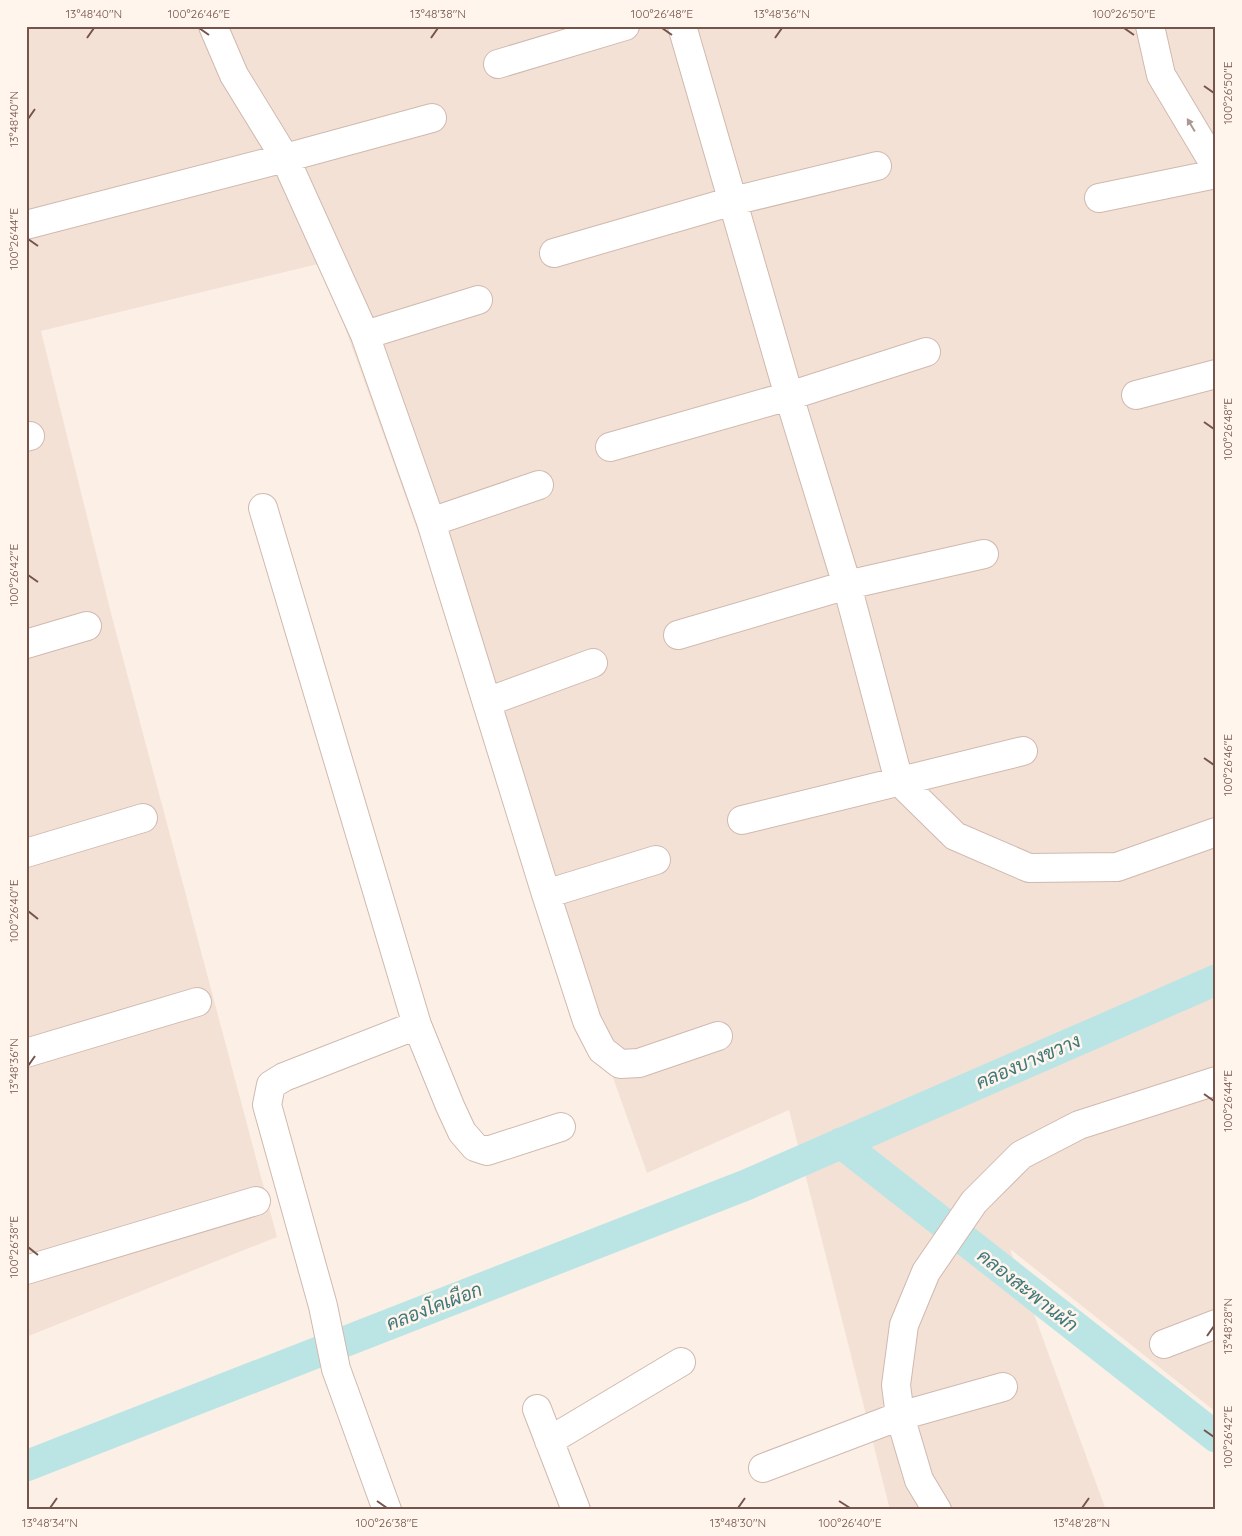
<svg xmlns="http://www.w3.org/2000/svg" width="1242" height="1536" font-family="Quicksand,Sarabun,sans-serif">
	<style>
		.residential { fill: #f4e1d5 }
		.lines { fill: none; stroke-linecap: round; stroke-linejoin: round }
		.canal { stroke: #bbe5e5; stroke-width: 31 }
		.street-casing { stroke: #d0b9af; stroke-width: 30 }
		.street { stroke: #fff; stroke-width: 28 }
		.oneway { fill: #ac9893 }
		.ticks { fill: none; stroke: #75544b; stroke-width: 2 }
		.labels { text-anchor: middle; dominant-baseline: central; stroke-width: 5; stroke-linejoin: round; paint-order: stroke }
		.water-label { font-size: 19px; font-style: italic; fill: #3f787a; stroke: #fff5ec }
		.neatline { fill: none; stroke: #75544b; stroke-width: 2 }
		.ticks-label { font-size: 12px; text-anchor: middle; fill: #75544b }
	</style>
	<rect width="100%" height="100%" fill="#fcf0e6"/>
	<path class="residential" d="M26 26H1216V1412L1010 1249 1106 1510H890L789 1110 647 1173 322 263 41 331 112 617 277 1237 26 1337Z"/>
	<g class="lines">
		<path class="canal" d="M841 1143 1216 1437
			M26 1466 746 1185 1216 980"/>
		<defs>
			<path id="street" d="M213 26 234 75 285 158 365 335 431 522 546 894 587 1021 602 1050 620 1064 639 1063 718 1036
				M682 26 789 396 847 585 899 781 955 836 1029 868 1117 867 1216 832
				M1150 26 1161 75 1216 167
				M498 64 625 26
				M1099 198 1216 174
				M26 225 285 158 432 118
				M554 253 733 201 877 166
				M365 335 478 300
				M1136 395 1216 374
				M26 437 30 436
				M610 447 789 396 926 352
				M263 508 417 1025 284 1077 271 1085 267 1105 323 1306 336 1369 387 1510
				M431 522 539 485
				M678 635 847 585 984 554
				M26 644 87 626
				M487 702 593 663
				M742 820 1023 751
				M26 853 143 818
				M546 894 656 860
				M417 1025 450 1106 462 1132 475 1147 487 1151 561 1127
				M26 1053 197 1002
				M26 1270 256 1201
				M1164 1344 1216 1324
				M537 1409 576 1510
				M549 1441 681 1362
				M763 1468 900 1416 1003 1387
				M937 1510 919 1480 900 1416 896 1385 904 1325 926 1272 974 1202 1021 1155 1079 1125 1216 1081"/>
		</defs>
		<use href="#street" class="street-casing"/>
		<use href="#street" class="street"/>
	</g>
	<defs><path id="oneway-solid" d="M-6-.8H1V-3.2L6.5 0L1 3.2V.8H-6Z" transform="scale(1.25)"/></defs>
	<use class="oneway" href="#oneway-solid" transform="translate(1191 125) rotate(-121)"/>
	<path class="ticks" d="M199 28 209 35M662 28 672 35M1124 28 1134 35M87 38 94 28M431 38 438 28M775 38 782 28M1204 86 1214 93M28 119 35 109M28 239 38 246M1204 422 1214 429M28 575 38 582M1204 758 1214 765M28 911 38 919M28 1066 35 1056M1204 1094 1214 1101M28 1247 38 1255M1207 1336 1214 1326M1204 1430 1214 1437M377 1501 387 1508M839 1501 850 1508M50 1508 57 1498M738 1508 745 1498M1082 1508 1089 1498"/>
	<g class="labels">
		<g class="water-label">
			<text transform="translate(1028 1061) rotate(-23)">คลองบางขวาง</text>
			<text transform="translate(1028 1290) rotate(38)">คลองสะพานผัก</text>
			<text transform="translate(434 1306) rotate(-21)">คลองโคเผือก</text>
		</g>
	</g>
	<rect width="1242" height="1536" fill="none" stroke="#fff5ec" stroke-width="55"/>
	<rect x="28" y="28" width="1186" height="1480" class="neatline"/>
	<g class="ticks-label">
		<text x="94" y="18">13°48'40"N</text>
		<text x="199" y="18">100°26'46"E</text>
		<text x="438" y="18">13°48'38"N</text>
		<text x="662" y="18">100°26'48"E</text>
		<text x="782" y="18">13°48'36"N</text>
		<text x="1124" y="18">100°26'50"E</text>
		<text transform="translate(1228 93) rotate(-90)" y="4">100°26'50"E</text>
		<text transform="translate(14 119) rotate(-90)" y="4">13°48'40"N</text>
		<text transform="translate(14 239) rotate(-90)" y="4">100°26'44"E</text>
		<text transform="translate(1228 429) rotate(-90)" y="4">100°26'48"E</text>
		<text transform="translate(14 575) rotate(-90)" y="4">100°26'42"E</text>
		<text transform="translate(1228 765) rotate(-90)" y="4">100°26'46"E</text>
		<text transform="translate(14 911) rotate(-90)" y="4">100°26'40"E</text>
		<text transform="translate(14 1066) rotate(-90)" y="4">13°48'36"N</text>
		<text transform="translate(1228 1101) rotate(-90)" y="4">100°26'44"E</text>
		<text transform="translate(14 1247) rotate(-90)" y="4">100°26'38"E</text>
		<text transform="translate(1228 1326) rotate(-90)" y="4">13°48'28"N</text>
		<text transform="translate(1228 1437) rotate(-90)" y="4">100°26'42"E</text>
		<text x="50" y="1527">13°48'34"N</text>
		<text x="387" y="1527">100°26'38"E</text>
		<text x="738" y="1527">13°48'30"N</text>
		<text x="850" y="1527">100°26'40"E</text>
		<text x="1082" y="1527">13°48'28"N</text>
	</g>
</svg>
